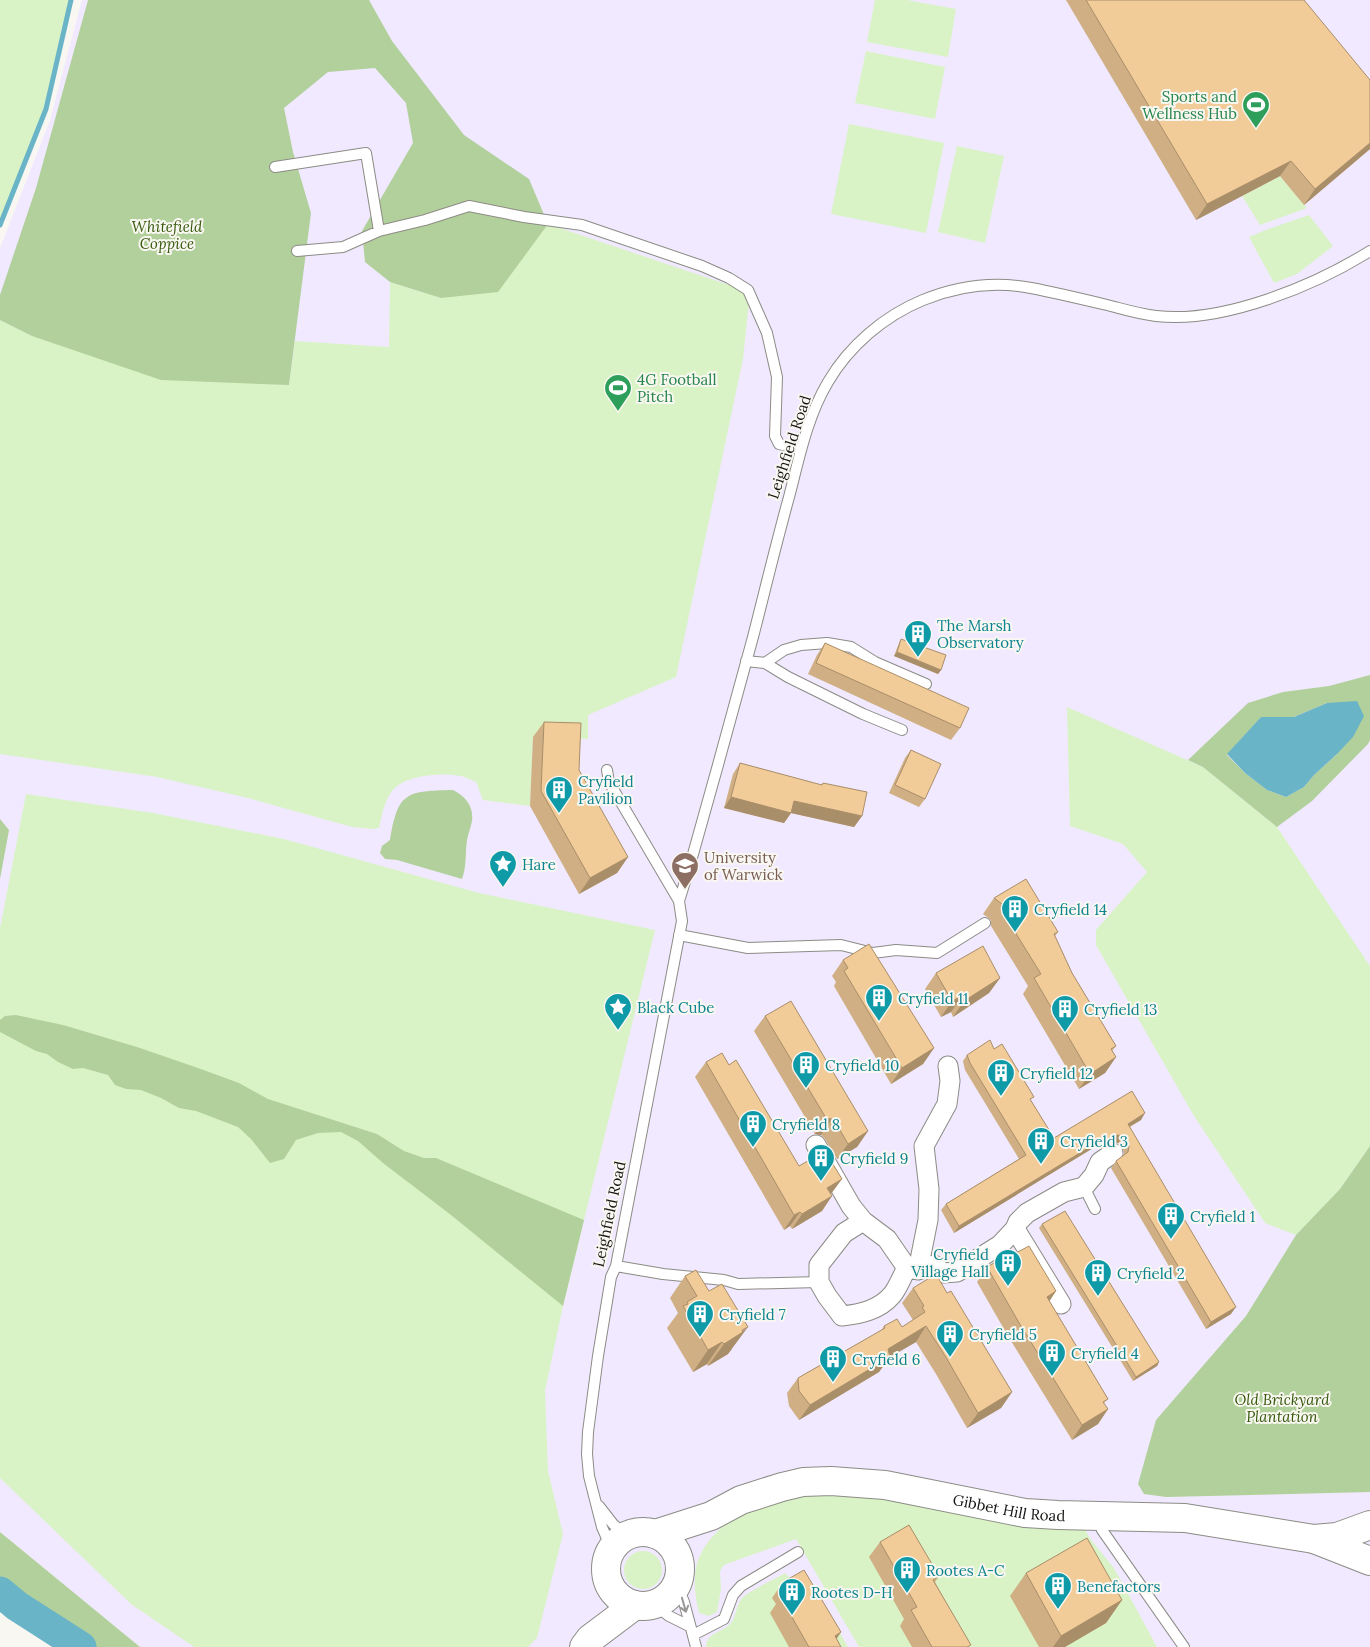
<svg xmlns="http://www.w3.org/2000/svg" width="1370" height="1647" font-family="Lora,serif">
	<style>
		.education { fill: #f0e9ff }
		.green { fill: #daf3c6 }
		.forest { fill: #b2d09b; fill-rule: evenodd }
		.water { fill: #69b4c7 }
		.lines { fill: none; stroke-linecap: round; stroke-linejoin: round }
		.stream { stroke: #69b4c7; stroke-width: 5 }
		.river { stroke: #69b4c7; stroke-width: 31 }
		.lane-casing { stroke: #8c8b85; stroke-width: 12 }
		.street-casing { stroke: #8c8b85; stroke-width: 21 }
		.secondary-casing { stroke: #8c8b85; stroke-width: 30 }
		.lane { stroke: #fff; stroke-width: 10 }
		.street { stroke: #fff; stroke-width: 19 }
		.secondary { stroke: #fff; stroke-width: 28 }
		.wall { fill: #cfaf83 }
		.shaded-wall { fill: #a98e6a }
		.building { fill: #f1cb98; stroke: #a98e6a }
		.oneway { stroke: #979695 }
		.labels { text-anchor: middle; dominant-baseline: central; stroke-width: 4; stroke-linejoin: round; paint-order: stroke }
		.leisure-label { font-size: 15px; fill: #27864d; stroke: #f9f7f1; text-anchor: end }
		.park-label { font-size: 15px; font-style: italic; fill: #36590c; stroke: #f9f7f1 }
		.street-label { font-size: 15px; fill: #171614; stroke: #f9f7f1 }
		.culture-label { font-size: 15px; fill: #0d838f; stroke: #f9f7f1; text-anchor: start }
		.education-label { font-size: 15px; fill: #785e54; stroke: #f9f7f1; text-anchor: start }
	</style>
	<rect width="100%" height="100%" fill="#f9f7f1"/>
	<path class="education" d="M82 0H1370V1647H140L0 1532V248L50 120Z"/>
	<path class="green" d="M0 0H71L46 109 0 225Z
		M875 0H907L956 9 948 57 867 42Z
		M866 51 945 67 935 119 855 103Z
		M849 124 944 143 926 233 831 214Z
		M957 146 1004 156 985 243 938 232Z
		M1280 176 1307 208 1260 225 1242 196Z
		M1309 215 1333 246 1297 274 1274 283 1249 237 1263 231Z
		M548 224 744 290 749 303 743 359 676 677 588 715V739L533 738 530 806 483 800 476 782C471 780 466 777 461 776 442 772 404 775 392 791 384 802 382 815 379 828L372 829 352 827 248 798 157 777 0 754V320L32 336 289 385 295 341 389 347 390 282 441 298Z
		M1067 707 1203 767 1277 827 1370 966V1146L1340 1189 1296 1235 1265 1223 1194 1116 1096 945V930L1147 872 1123 844 1070 826Z
		M26 794 153 813 284 839 479 893 655 930 563 1306 545 1391 548 1471 563 1534 537 1638 528 1647H194L131 1604 0 1478V928Z
		M840 1491 1083 1527 1092 1541 1114 1568 1157 1647H859L796 1539 724 1565 720 1571 721 1589 717 1612 709 1616 699 1613C695 1597 693 1579 697 1563 709 1526 752 1504 787 1497 804 1494 823 1493 840 1491Z
		M624 1570a19 19 0 1 1 38 0a19 19 0 1 1-38 0Z
		M785 1573 803 1592H817L848 1647H706C707 1632 722 1633 730 1624 736 1618 736 1607 741 1599 747 1592 775 1579 785 1573Z"/>
	<path class="forest" d="M88 0H369L392 41 464 135 529 179 548 224 498 292 441 298 390 282 365 262 362 231 413 143 406 103 375 68 328 72 284 108 293 152 311 213 289 385 161 380 32 336 0 320V295L36 188Z
		M1370 675V740L1368 744 1312 801 1277 827 1203 767 1188 760 1248 703 1283 692 1329 686ZM1327 703 1337 754 1314 775 1304 787 1286 797 1267 790 1245 773 1227 755 1261 717H1294Z
		M453 790C465 796 474 806 472 821 471 827 468 834 467 840 465 854 467 865 462 879L397 860 385 859 380 853 382 846 390 840C398 792 406 791 453 790Z
		M0 819 9 830 0 879Z
		M16 1015 63 1025 137 1047 198 1068 239 1083 268 1099 377 1134 404 1151 424 1158H436L584 1220 563 1306 451 1215 383 1163 358 1141 341 1132 318 1133 296 1140 284 1159 270 1163 251 1139 238 1127 196 1111 179 1108 161 1098 141 1090 126 1089 115 1085 108 1075 83 1068 73 1069 58 1062 47 1054 36 1051 0 1032V1020L5 1016Z
		M1370 1146V1492L1166 1497 1144 1494 1138 1484 1156 1420 1246 1316 1296 1235 1340 1189Z
		M0 1532 140 1647H64L0 1604Z"/>
	<path class="water" d="M1357 701 1364 716 1353 737 1337 754 1314 775 1304 787 1286 797 1267 790 1245 773 1227 754 1261 717H1294L1327 703Z"/>
	<g class="lines">
		<path class="stream" d="M0 225 46 109 71 0"/>
		<path class="river" d="M0 1592 17 1606 81 1647"/>
		<defs>
			<path id="lane" d="M275 167 366 153 379 231
				M297 251 343 247 379 231 425 220 469 206 524 217 582 225 702 266 729 278 748 290 767 333 777 377 775 436 779 444 801 449
				M746 661 765 663 788 677 863 714 902 730
				M765 663 784 650 801 645 827 643 851 647 875 662 926 684
				M607 770 609 782 679 901
				M679 935 748 948 841 945 873 953 896 950 937 953 985 923
				M1084 1187 1095 1209
				M616 1266 663 1274 724 1280 738 1284 819 1282
				M599 1506 613 1524 627 1536
				M1097 1517 1102 1530 1184 1647
				M612 1550 602 1527 589 1476 587 1454 588 1432 598 1356 611 1277 616 1266 682 921 679 901 688 872C710 794 732 715 753 637 765 590 776 544 789 497 799 459 807 417 828 382 849 346 884 316 923 300 957 286 995 281 1031 288 1057 293 1082 299 1107 305 1123 309 1139 314 1156 316 1222 324 1314 286 1370 251
				M677 1585 684 1602 696 1647
				M654 1604 669 1616 689 1626
				M693 1635 724 1619 733 1595 741 1586 798 1552"/>
			<path id="street" d="M816 1145 851 1206 863 1221 887 1239 907 1268 918 1270 928 1220 929 1189 924 1146 947 1104 950 1081 948 1066
				M863 1221 844 1233 819 1265V1282L827 1296 842 1316C861 1314 879 1310 892 1295 898 1288 902 1276 907 1268
				M1015 1229 1061 1304
				M918 1270 934 1265 943 1273 957 1272 1000 1245 1015 1229 1018 1222 1027 1213 1064 1192 1084 1187 1094 1175 1100 1162 1113 1153"/>
			<g id="secondary">
				<circle cx="643" cy="1569" r="37"/>
				<path id="s1" d="M655 1534 711 1516 741 1500 782 1487 803 1482 831 1481 885 1485 1025 1513 1058 1515 1185 1518 1314 1539 1370 1561"/>
				<path d="M1314 1539 1337 1537 1370 1525"/>
				<path d="M584 1647 590 1639 635 1605"/>
			</g>
		</defs>
		<use href="#lane" class="lane-casing"/>
		<use href="#street" class="street-casing"/>
		<use href="#secondary" class="secondary-casing"/>
		<use href="#lane" class="lane"/>
		<use href="#street" class="street"/>
		<use href="#secondary" class="secondary"/>
	</g>
	<path class="wall" d="M1066 0H1304L1370 149 1304 205 1280 176 1196 220Z
		M901 639 941 670 938 674 894 656 899 643Z
		M825 643 960 728 951 740 808 674 817 655Z
		M544 722 628 857 617 873 579 894 530 806 533 737Z
		M911 750 925 799 919 807 889 793 905 758Z
		M740 763 821 785 823 783 862 816 854 827 791 813 784 823 724 808 733 774Z
		M994 898 1058 932 1055 936 1072 973 1116 1046 1112 1051 1116 1057 1105 1073 1079 1089 1023 994 1028 986 991 926V920L983 914Z
		M843 960 934 1048 923 1064 891 1084 834 986 836 982 832 976Z
		M936 973 1000 978 989 993 953 1017 951 1012 941 1017 925 989Z
		M765 1016 868 1131 857 1147 837 1159 825 1139 821 1135 815 1134 754 1031Z
		M994 1049 1031 1101 1054 1138 1141 1120 1130 1127 1231 1314 1206 1329 1111 1168 1116 1161 1124 1155V1153L1122 1147 1118 1143 1113 1142 1100 1148 1098 1145 954 1233 941 1210 946 1204 1019 1159 965 1070 963 1061 967 1055Z
		M706 1062 729 1065 799 1166 831 1194 822 1211 792 1229 790 1226 784 1230 695 1077Z
		M1042 1224 1159 1362 1157 1366 1133 1381 1039 1228Z
		M1012 1255 1056 1291 1049 1301 1108 1399 1104 1403 1108 1409 1098 1424 1072 1440 1008 1336 977 1282 987 1267Z
		M685 1276 732 1349 728 1354 708 1366 707 1364 693 1372 667 1328 678 1313 670 1298Z
		M913 1288 947 1293 1012 1392 1001 1408 967 1428 936 1374 916 1342 890 1357 879 1372 799 1420 789 1406 787 1393 798 1378 881 1331 884 1326 902 1327 913 1320 902 1303Z
		M880 1542 939 1576 935 1582 969 1647H912L900 1626 904 1619 869 1557Z
		M1026 1573 1122 1600 1106 1623 1065 1647H1039L1010 1596Z
		M783 1582 841 1632 836 1639 841 1647H789L770 1613 776 1604 772 1598Z"/>
	<path class="shaded-wall" d="M1370 143V149L1304 205 1315 189Z
		M1291 161 1280 176 1196 220 1207 204Z
		M897 652 941 670 938 674 894 656Z
		M731 797 794 801 862 816 854 827 791 813 784 823 724 808Z
		M628 857 617 873 579 894 590 878Z
		M1000 978 989 993 953 1017 964 1001Z
		M962 996 951 1012 941 1017 952 1001Z
		M934 1048 923 1064 891 1084 902 1068Z
		M1116 1057 1105 1073 1079 1089 1090 1074Z
		M1145 1113 1141 1120 1123 1130 1128 1124Z
		M826 1118 832 1119 821 1135 815 1134Z
		M868 1131 857 1147 837 1159 848 1144Z
		M1117 1135 1123 1136 1118 1143 1113 1142 1100 1148 1105 1142Z
		M1103 1139 1098 1145 954 1233 959 1226Z
		M842 1179 831 1194 827 1188Z
		M832 1196 822 1211 792 1229 802 1214Z
		M800 1212 790 1226 784 1230 794 1215Z
		M1056 1291 1047 1305V1297Z
		M1236 1307 1231 1314 1206 1329 1211 1322Z
		M926 1326 916 1342 890 1357 879 1372 799 1420 810 1405 888 1349Z
		M748 1327 728 1354 708 1366 724 1344Z
		M722 1342 707 1364 693 1372 708 1350Z
		M1159 1362 1157 1366 1133 1381 1136 1377Z
		M1012 1392 1001 1408 967 1428 978 1413Z
		M1108 1409 1098 1424 1072 1440 1082 1425Z
		M1122 1600 1106 1623 1065 1647H1053L1061 1636Z
		M841 1632 831 1647 835 1636Z"/>
	<path class="building" d="M1086 0H1304L1370 80V143L1315 189 1291 161 1207 204Z
		M901 639 946 655 941 670 897 652Z
		M825 643 969 708 960 728 816 663Z
		M544 722 581 723 579 770 628 857 590 878 541 791Z
		M911 750 941 764 925 799 895 785Z
		M740 763 822 785 823 783 867 792 862 816 794 801 791 813 731 797Z
		M1026 879 1058 932 1054 934 1072 973 1116 1046 1111 1049 1116 1057 1090 1074 1034 978 1041 974 1002 911V904L994 898Z
		M869 944 934 1048 902 1068 844 971 848 968 843 960Z
		M983 946 1000 978 964 1001 962 996 952 1001 936 973Z
		M791 1001 868 1131 848 1144 836 1123 832 1119 826 1118 765 1016Z
		M990 1040 994 1049 1002 1044 1034 1097 1030 1099 1054 1138 1132 1091 1145 1113 1128 1124 1236 1307 1211 1322 1116 1161 1128 1152 1129 1146 1127 1140 1123 1136 1117 1135 1105 1142 1103 1139 959 1226 946 1204 1026 1155 970 1063 967 1055Z
		M722 1053 729 1065 736 1060 799 1166 825 1151 842 1179 827 1188 832 1196 802 1214 800 1212 794 1215 706 1062Z
		M1065 1211 1159 1362 1136 1377 1042 1224Z
		M1029 1246 1056 1291 1047 1297 1108 1399 1103 1402 1108 1409 1082 1425 1018 1321 987 1267 1011 1253 1012 1255Z
		M696 1270 709 1291 722 1284 748 1327 742 1330 743 1332 724 1344 722 1342 708 1350 683 1306 688 1304 687 1302 697 1296 685 1276Z
		M936 1274 947 1293 951 1291 1012 1392 978 1413 947 1359 926 1326 888 1349 890 1357 810 1405 799 1391 798 1378 885 1328 884 1326 897 1319 902 1327 925 1312 922 1307 924 1306 913 1288Z
		M909 1525 939 1576 933 1580 971 1645 967 1647H932L911 1610 917 1607 880 1542Z
		M1087 1538 1122 1600 1061 1636 1026 1573Z
		M804 1570 841 1632 835 1636 841 1647H809L781 1598 789 1592 783 1582Z"/>
	<defs><path id="oneway-shaft" d="M-6 0H5M1.5-3L5.5 0L1.5 3" fill="none" stroke-width="1.6" stroke-linecap="round" stroke-linejoin="round" transform="scale(1.25)"/></defs>
	<use class="oneway" href="#oneway-shaft" transform="translate(684 1605) rotate(74)"/>
	<defs>
		<symbol id="stadium-pin" viewBox="-11 -11 22 30"><path d="M0 17L-7.5 6A9.5 9.5 0 1 1 7.5 6Z" fill="#2e9e5b" stroke="#f9f7f1"/><path d="M0-5a6.5 5 0 1 0 0 10a6.5 5 0 1 0 0-10ZM-3.5-1.8h7v3.6h-7Z" fill="#fff"/></symbol>
		<symbol id="building-pin" viewBox="-11 -11 22 30"><path d="M0 17L-7.5 6A9.5 9.5 0 1 1 7.5 6Z" fill="#0f9aa8" stroke="#f9f7f1"/><path d="M-4-6H4V6H1V3H-1V6H-4ZM-2.5-4.3h1.7v1.8h-1.7ZM.8-4.3h1.7v1.8H.8ZM-2.5-1h1.7V.8h-1.7ZM.8-1h1.7V.8H.8Z" fill="#fff"/></symbol>
		<symbol id="sight-pin" viewBox="-11 -11 22 30"><path d="M0 17L-7.5 6A9.5 9.5 0 1 1 7.5 6Z" fill="#0f9aa8" stroke="#f9f7f1"/><path d="M0-6L1.8-2.2L6-1.7L2.9 1.2L3.7 5.4L0 3.3L-3.7 5.4L-2.9 1.2L-6-1.7L-1.8-2.2Z" fill="#fff"/></symbol>
		<symbol id="university-pin" viewBox="-11 -11 22 30"><path d="M0 17L-7.5 6A9.5 9.5 0 1 1 7.5 6Z" fill="#8d6e63" stroke="#f9f7f1"/><path d="M0-5L7-2L0 1L-7-2ZM-4 1L0 2.5L4 1V4Q0 6-4 4Z" fill="#fff"/></symbol>
	</defs>
	<g fill-rule="evenodd">
		<use href="#stadium-pin" x="1240" y="89" width="32" height="43"/>
		<use href="#stadium-pin" x="602" y="372" width="32" height="43"/>
		<use href="#building-pin" x="902" y="618" width="32" height="43"/>
		<use href="#building-pin" x="543" y="774" width="32" height="43"/>
		<use href="#sight-pin" x="487" y="848" width="32" height="43"/>
		<use href="#university-pin" x="669" y="850" width="32" height="43"/>
		<use href="#building-pin" x="999" y="893" width="32" height="43"/>
		<use href="#building-pin" x="863" y="982" width="32" height="43"/>
		<use href="#sight-pin" x="602" y="991" width="32" height="43"/>
		<use href="#building-pin" x="1049" y="993" width="32" height="43"/>
		<use href="#building-pin" x="790" y="1049" width="32" height="43"/>
		<use href="#building-pin" x="985" y="1057" width="32" height="43"/>
		<use href="#building-pin" x="737" y="1108" width="32" height="43"/>
		<use href="#building-pin" x="1025" y="1125" width="32" height="43"/>
		<use href="#building-pin" x="805" y="1142" width="32" height="43"/>
		<use href="#building-pin" x="1155" y="1200" width="32" height="43"/>
		<use href="#building-pin" x="992" y="1247" width="32" height="43"/>
		<use href="#building-pin" x="1082" y="1257" width="32" height="43"/>
		<use href="#building-pin" x="684" y="1298" width="32" height="43"/>
		<use href="#building-pin" x="934" y="1318" width="32" height="43"/>
		<use href="#building-pin" x="1036" y="1337" width="32" height="43"/>
		<use href="#building-pin" x="817" y="1343" width="32" height="43"/>
		<use href="#building-pin" x="891" y="1554" width="32" height="43"/>
		<use href="#building-pin" x="1042" y="1570" width="32" height="43"/>
		<use href="#building-pin" x="776" y="1576" width="32" height="43"/>
	</g>
	<g class="labels">
		<g class="leisure-label">
			<text x="1237" y="96">Sports and<tspan x="1237" dy="17">Wellness Hub</tspan></text>
			<text x="637" y="379" text-anchor="start">4G Football<tspan x="637" dy="17">Pitch</tspan></text>
		</g>
		<g class="park-label">
			<text x="167" y="226">Whitefield<tspan x="167" dy="17">Coppice</tspan></text>
			<text x="1282" y="1399">Old Brickyard<tspan x="1282" dy="17">Plantation</tspan></text>
		</g>
		<g class="street-label">
			<text transform="translate(789 447) rotate(-72)">Leighfield Road</text>
			<text transform="translate(609 1214) rotate(-78)">Leighfield Road</text>
			<text stroke="none"><textPath href="#s1" startOffset="366">Gibbet Hill Road</textPath></text>
		</g>
		<g class="culture-label">
			<text x="937" y="625">The Marsh<tspan x="937" dy="17">Observatory</tspan></text>
			<text x="578" y="781">Cryfield<tspan x="578" dy="17">Pavilion</tspan></text>
			<text x="522" y="864">Hare</text>
			<text x="1034" y="909">Cryfield 14</text>
			<text x="898" y="998">Cryfield 11</text>
			<text x="637" y="1007">Black Cube</text>
			<text x="1084" y="1009">Cryfield 13</text>
			<text x="825" y="1065">Cryfield 10</text>
			<text x="1020" y="1073">Cryfield 12</text>
			<text x="772" y="1124">Cryfield 8</text>
			<text x="1060" y="1141">Cryfield 3</text>
			<text x="840" y="1158">Cryfield 9</text>
			<text x="1190" y="1216">Cryfield 1</text>
			<text x="989" y="1254" text-anchor="end">Cryfield<tspan x="989" dy="17">Village Hall</tspan></text>
			<text x="1117" y="1273">Cryfield 2</text>
			<text x="719" y="1314">Cryfield 7</text>
			<text x="969" y="1334">Cryfield 5</text>
			<text x="1071" y="1353">Cryfield 4</text>
			<text x="852" y="1359">Cryfield 6</text>
			<text x="926" y="1570">Rootes A-C</text>
			<text x="1077" y="1586">Benefactors</text>
			<text x="811" y="1592">Rootes D-H</text>
		</g>
		<g class="education-label">
			<text x="704" y="857">University<tspan x="704" dy="17">of Warwick</tspan></text>
		</g>
	</g>
</svg>
